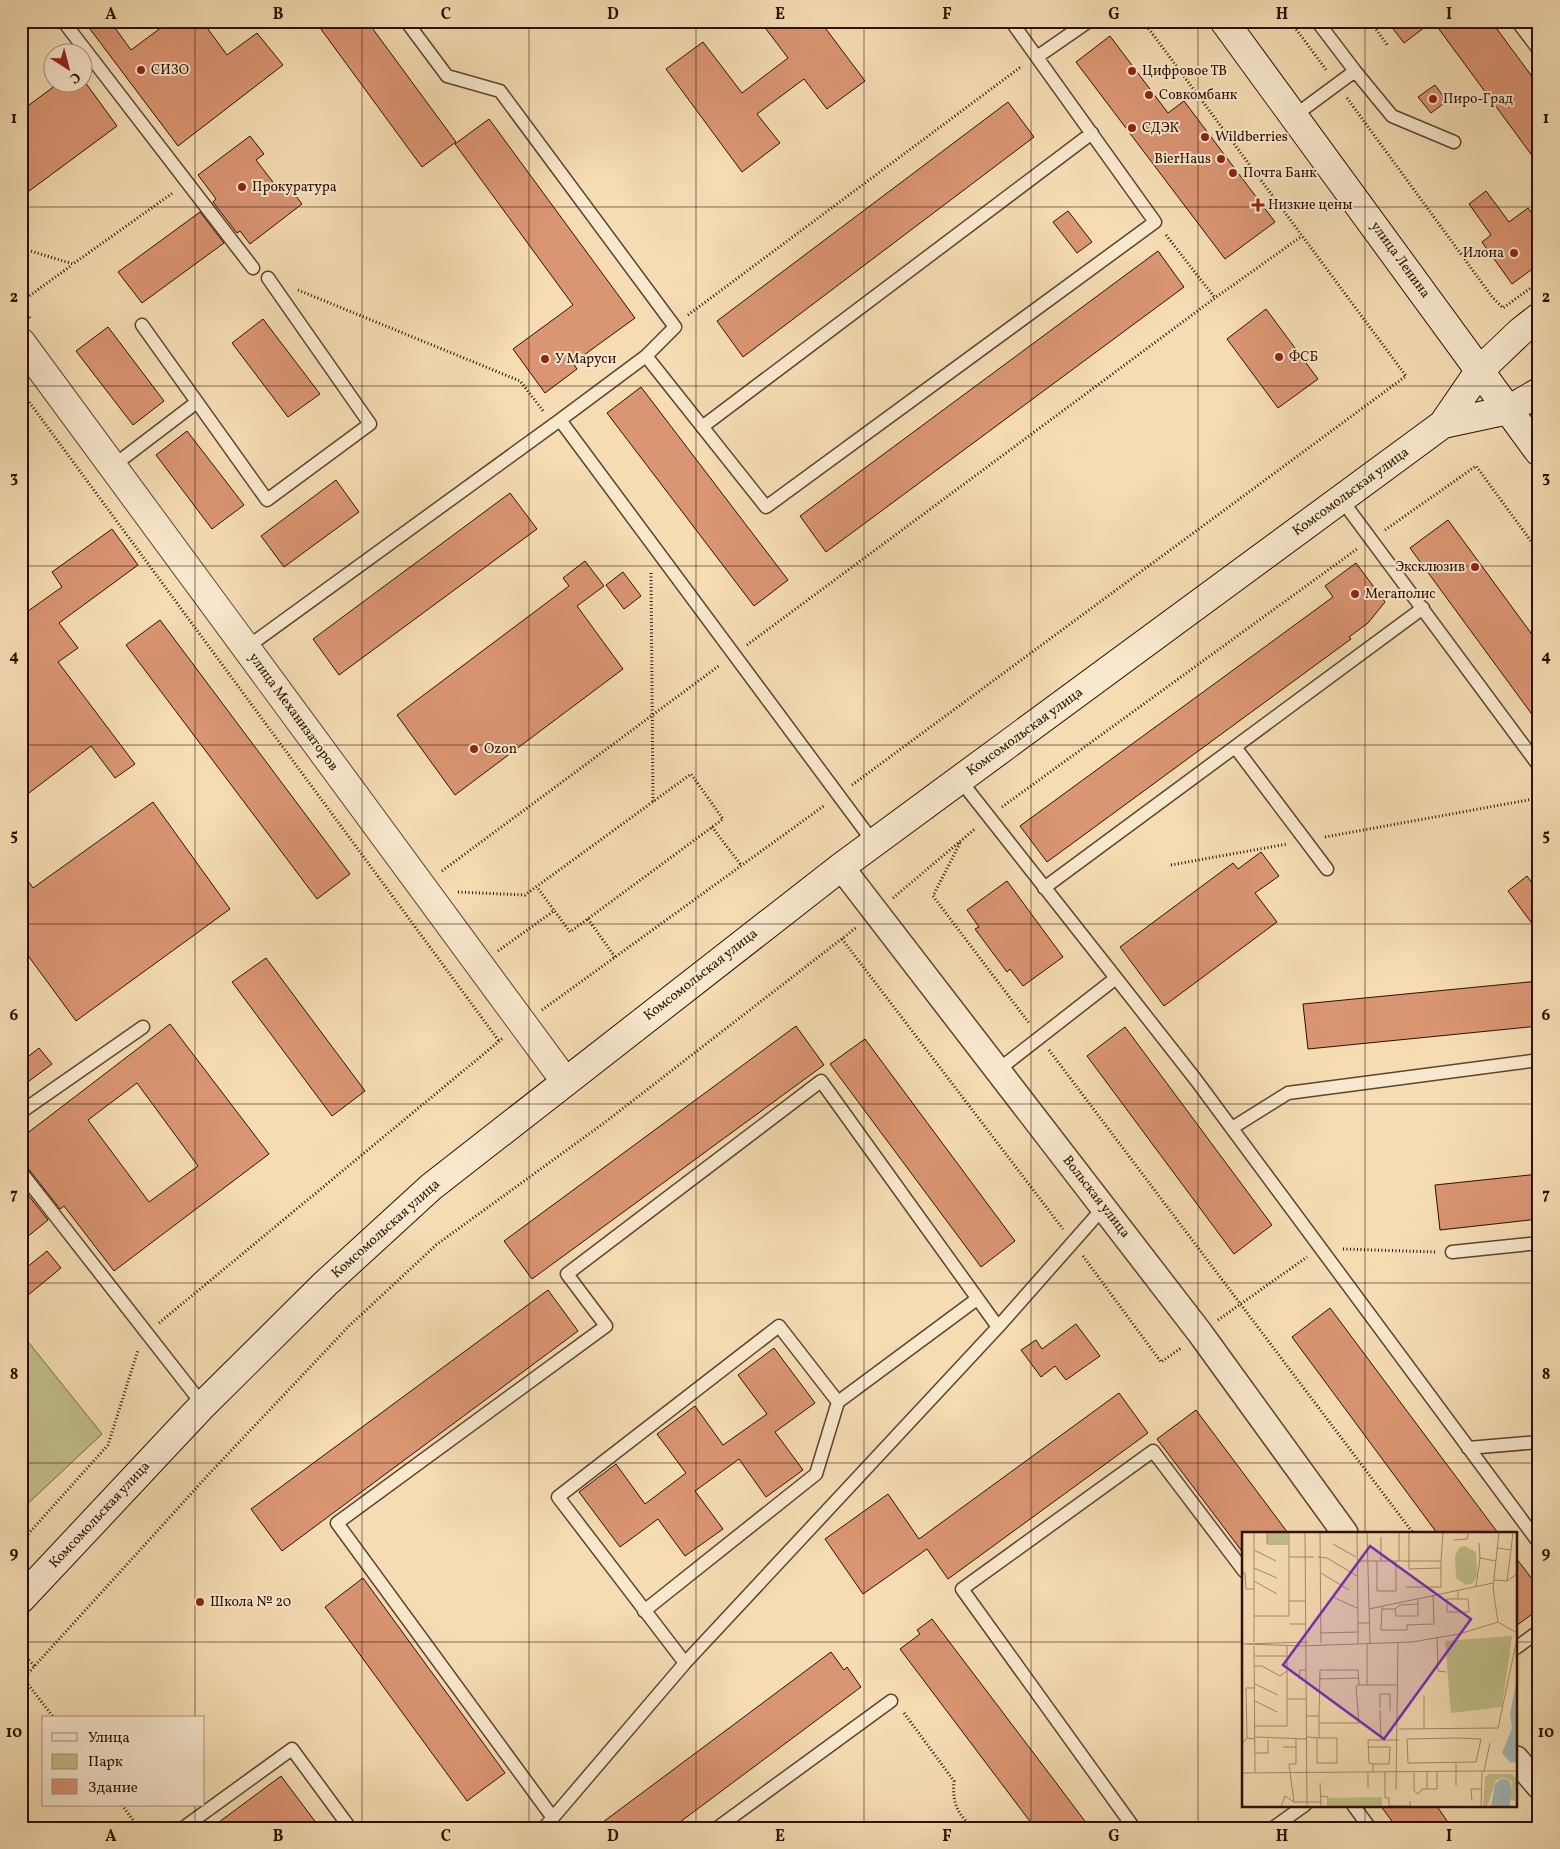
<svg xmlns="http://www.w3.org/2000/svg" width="1560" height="1849" font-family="Vollkorn,serif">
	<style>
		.green { fill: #c1bf89; stroke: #766844 }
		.building { fill: #da9572; stroke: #2c1000; fill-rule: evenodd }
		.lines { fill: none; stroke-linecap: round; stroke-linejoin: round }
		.service-casing { stroke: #5e432d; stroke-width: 15 }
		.minor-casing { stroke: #5e432d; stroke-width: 28 }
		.tertiary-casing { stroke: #5e432d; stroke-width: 30 }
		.secondary-casing { stroke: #2c1000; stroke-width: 30 }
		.path { stroke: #2c1000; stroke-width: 3; stroke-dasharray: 1 2.5; stroke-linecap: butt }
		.service { stroke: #f8e8ce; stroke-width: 12 }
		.minor { stroke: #f8e8ce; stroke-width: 25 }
		.tertiary { stroke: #f8e8ce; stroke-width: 28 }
		.secondary { stroke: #f8e8ce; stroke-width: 28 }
		.grid { fill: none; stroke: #2c1000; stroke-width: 1; stroke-opacity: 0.55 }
		.poi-dot { fill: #8f2418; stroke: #f8e8ce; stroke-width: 2 }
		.labels { text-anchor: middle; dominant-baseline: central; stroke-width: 4; stroke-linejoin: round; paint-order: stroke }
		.poi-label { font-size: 14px; fill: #2c1000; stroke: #f8e8ce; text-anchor: start }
		.street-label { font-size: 14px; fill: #2c1000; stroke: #f8e8ce }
		.inset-road { fill: none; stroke: #a58a6b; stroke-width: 1 }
		.view { fill: #7b2cbf; fill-opacity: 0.15; stroke: #7b2cbf; stroke-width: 2.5 }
		.inset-edge { fill: none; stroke: #2c1000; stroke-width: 2.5 }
		.neatline { fill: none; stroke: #2c1000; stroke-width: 2 }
		.grid-label { font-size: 16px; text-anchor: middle; font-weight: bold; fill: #2c1000 }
	</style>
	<rect width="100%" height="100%" fill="#f5dcb3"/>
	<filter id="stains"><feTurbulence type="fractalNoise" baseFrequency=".004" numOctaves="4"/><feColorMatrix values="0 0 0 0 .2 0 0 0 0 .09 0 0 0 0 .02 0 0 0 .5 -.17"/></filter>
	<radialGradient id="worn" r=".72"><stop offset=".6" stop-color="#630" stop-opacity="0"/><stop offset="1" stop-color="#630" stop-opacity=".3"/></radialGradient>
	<path class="green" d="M21 1333 102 1434 21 1510Z"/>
	<path class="building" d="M84 21H110L131 50 170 21H202L227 55 257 33 283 65 178 146Z
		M315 21H367L456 142 422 167Z
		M760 21H820L865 81 827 109 804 79 757 114 780 143 742 172 666 69 703 42 742 93 788 58Z
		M1387 21H1433L1404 43Z
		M1433 21H1491L1539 86V165Z
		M1110 36 1168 113 1184 101 1275 222 1225 259 1076 62Z
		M60 82H85L117 126 21 197V111Z
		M1435 85 1447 101 1431 113 1418 97Z
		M1008 102 1034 137 743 357 717 321Z
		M489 119 635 318 573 363 577 369 545 393 513 349 573 305 455 144Z
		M250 136 264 154 256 160 279 190 287 184 302 204 250 244 240 231 237 233 213 202 216 199 198 175Z
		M1486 191 1509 222 1528 208 1539 223V264L1512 284 1482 242 1491 235 1469 204Z
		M1068 211 1092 242 1077 253 1053 222Z
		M200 212 224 243 142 303 118 272Z
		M1158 251 1184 287 826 552 800 516Z
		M1266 309 1318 379 1278 408 1227 339Z
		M263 319 320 394 288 417 232 343Z
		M108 327 164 401 133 425 76 351Z
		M641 387 788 580 754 606 607 413Z
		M187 431 244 505 212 529 156 455Z
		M336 480 359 512 284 567 261 536Z
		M510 493 537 529 339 675 313 639Z
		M1448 520 1539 644V724L1410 548Z
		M112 529 138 565 59 623 78 648 58 662 135 764 115 778 91 746 21 799V616L62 587 52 572Z
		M585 561 604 586 577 606 623 669 455 795 397 715 569 586 563 578Z
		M1356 563 1385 602 1368 623 1349 637 1351 639 1047 862 1020 826 1333 597 1325 586Z
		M623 572 641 596 624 609 606 585Z
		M160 620 350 874 317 899 126 645Z
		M153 802 230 909 76 1021 21 946V871L33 888Z
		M1261 852 1279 876 1255 893 1277 922 1164 1006 1120 947 1233 863 1238 869Z
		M1527 876 1539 892V933L1508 891Z
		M1007 881 1063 957 1023 986 1010 969 1007 972 975 929 979 927 967 910Z
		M266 958 365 1091 332 1116 232 982Z
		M1539 981V1026L1308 1049 1303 1004Z
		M170 1024 269 1154 114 1271 64 1206 60 1209 27 1167 21 1164V1138ZM137 1083 198 1166 149 1202 88 1120Z
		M796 1026 824 1065 532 1279 504 1241Z
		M1125 1027 1272 1225 1234 1254 1087 1056Z
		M865 1039 1015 1241 981 1267 830 1064Z
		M39 1048 52 1064 21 1087V1062Z
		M1539 1174V1219L1440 1230 1435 1185Z
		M21 1186 48 1220 21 1242Z
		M47 1251 61 1268 21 1301V1272Z
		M548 1290 578 1331 282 1551 251 1509Z
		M1330 1308 1498 1533H1437L1292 1337Z
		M1076 1324 1100 1356 1066 1380 1055 1366 1041 1377 1021 1350 1036 1340 1042 1349Z
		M774 1348 815 1403 775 1432 803 1470 766 1497 739 1459 695 1491 723 1529 685 1556 658 1519 620 1547 579 1492 616 1464 645 1504 686 1473 657 1434 695 1406 723 1445 767 1414 738 1375Z
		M1119 1393 1148 1433 948 1579 927 1549 863 1594 825 1539 888 1494 919 1539Z
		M1196 1410 1288 1533H1244V1554L1157 1439Z
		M1516 1558 1539 1588V1609L1516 1626Z
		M363 1578 505 1773 467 1801 325 1607Z
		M932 1619 1057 1784 1090 1828H1035L900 1649 920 1634 917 1630Z
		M831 1652 844 1670 847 1667 861 1687 672 1828H595Z
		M281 1776 320 1828H211Z
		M1380 1805H1436L1452 1828H1397Z"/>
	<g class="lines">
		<defs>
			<path id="service" d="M63 21 253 268
				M406 21 447 76 500 91 675 327 646 356
				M1517 21 1539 50
				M1037 57 1089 21
				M1355 71 1392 116 1454 142
				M1294 116 1355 71 1317 21
				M142 325 267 500 370 424 268 278
				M560 420 646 356 766 507 1155 222 1011 21
				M702 427 1092 133
				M113 466 197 402
				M1341 499 1539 766
				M246 648 560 420 874 843
				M1235 747 1327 869
				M960 780 1116 978
				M1044 888 1423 608
				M998 1070 1116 978 1196 1080 1539 1543
				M21 1112 143 1027
				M1232 1128 1288 1093 1539 1060
				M21 1172 203 1405
				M1452 1252 1539 1243
				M1468 1448 1539 1442
				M644 1611 816 1474 838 1402
				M1516 1648 1539 1631
				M685 1663 558 1497 779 1326 838 1402 977 1299
				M1353 1805 1370 1828
				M553 1818 337 1523 606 1326 567 1274 821 1081 998 1327
				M183 1828 292 1749 350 1828
				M544 1828 685 1663 998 1327 1104 1207
				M717 1828 891 1701
				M1134 1828 962 1589 1153 1451 1244 1571
				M1273 1828 1305 1805"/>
			<path id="minor" d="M841 867 1200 1333 1345 1533
				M1516 1759 1539 1786"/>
			<path id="tertiary" d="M21 342 565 1081"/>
			<path id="secondary" d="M1224 21 1539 452
				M1443 424 1508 410 1539 392
				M21 1599 203 1405 325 1284 431 1187 841 867 1443 424 1480 370 1521 331 1539 317"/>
		</defs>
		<use href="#service" class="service-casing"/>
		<use href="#minor" class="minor-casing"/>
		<use href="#tertiary" class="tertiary-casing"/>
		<use href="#secondary" class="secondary-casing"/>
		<path class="path" d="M1290 21 1327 71
			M1370 21 1388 46
			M1347 98 1493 298 1503 308 1539 282
			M1166 235 1215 298
			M21 248 73 264 174 192
			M298 290 520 381 544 412
			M21 302 72 265
			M21 306 30 318
			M688 315 1022 66
			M21 391 499 1041
			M1385 530 1476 466 1539 552
			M651 573 653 802
			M747 645 1215 298 1302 236
			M852 785 1406 376 1143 21
			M1002 807 1357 549
			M712 827 741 865
			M1325 837 1539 798
			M960 843 933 896 1029 1023
			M1171 865 1287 844
			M442 871 720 665
			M458 892 525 895 691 774 723 819 570 932 537 887
			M893 898 976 828
			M588 919 615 957
			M842 939 1063 1229
			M498 951 555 910
			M542 1010 825 805
			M1049 1050 1413 1533
			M1343 1249 1436 1252
			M1083 1256 1161 1362 1181 1348
			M1218 1320 1307 1257
			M159 1323 503 1038
			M21 1542 108 1445 138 1350
			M21 1653 35 1666
			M24 1679 54 1718
			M21 1681 209 1474 349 1326 436 1245 604 1123 857 927
			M904 1713 954 1781C952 1801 957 1816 975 1828
			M122 1805 139 1828"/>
		<use href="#service" class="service"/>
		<use href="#minor" class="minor"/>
		<use href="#tertiary" class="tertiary"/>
		<use href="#secondary" class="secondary"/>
	</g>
	<path class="grid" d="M195 21V1718M362 21V1828M529 21V1828M696 21V1828M864 21V1828M1031 21V1828M1198 21V1828M1365 21V1533M21 207H1539M21 386H1539M21 566H1539M21 745H1539M21 924H1539M21 1104H1539M21 1283H1539M21 1463H1539M21 1642H1244M1516 1642H1539M195 1805V1828M1365 1805V1828"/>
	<g class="poi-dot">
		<circle cx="141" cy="70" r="5"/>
		<circle cx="1132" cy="71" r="5"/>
		<circle cx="1149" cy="95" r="5"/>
		<circle cx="1433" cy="99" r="5"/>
		<circle cx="1132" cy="128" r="5"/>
		<circle cx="1205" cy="137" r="5"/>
		<circle cx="1221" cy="159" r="5"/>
		<circle cx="1233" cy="173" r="5"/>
		<circle cx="242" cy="187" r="5"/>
		<path d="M1255.5 197.5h5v5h5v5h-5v5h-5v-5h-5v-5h5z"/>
		<circle cx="1514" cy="253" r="5"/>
		<circle cx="1279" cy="357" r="5"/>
		<circle cx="545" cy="359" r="5"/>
		<circle cx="1475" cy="567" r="5"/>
		<circle cx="1355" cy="594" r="5"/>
		<circle cx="474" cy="749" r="5"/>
		<circle cx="200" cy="1602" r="5"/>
	</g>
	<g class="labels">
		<g class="poi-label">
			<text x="151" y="70">СИЗО</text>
			<text x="1142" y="71">Цифровое ТВ</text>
			<text x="1159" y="95">Совкомбанк</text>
			<text x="1443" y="99">Пиро-Град</text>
			<text x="1142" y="128">СДЭК</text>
			<text x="1215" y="137">Wildberries</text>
			<text x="1211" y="159" text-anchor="end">BierHaus</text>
			<text x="1243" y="173">Почта Банк</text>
			<text x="252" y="187">Прокуратура</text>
			<text x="1268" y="205">Низкие цены</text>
			<text x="1504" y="253" text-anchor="end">Илона</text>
			<text x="1289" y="357">ФСБ</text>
			<text x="555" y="359">У Маруси</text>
			<text x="1465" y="567" text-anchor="end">Эксклюзив</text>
			<text x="1365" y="594">Мегаполис</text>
			<text x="484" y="749">Ozon</text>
			<text x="210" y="1602">Школа № 20</text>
		</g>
		<g class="street-label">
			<text transform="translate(1400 260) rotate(54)">улица Ленина</text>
			<text transform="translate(1351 492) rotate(-36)">Комсомольская улица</text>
			<text transform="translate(293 712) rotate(54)">улица Механизаторов</text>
			<text transform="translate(1025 732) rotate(-36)">Комсомольская улица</text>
			<text transform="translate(701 975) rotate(-38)">Комсомольская улица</text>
			<text transform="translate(1096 1197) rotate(52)">Вольская улица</text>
			<text transform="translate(386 1229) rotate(-42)">Комсомольская улица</text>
			<text transform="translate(100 1515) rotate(-47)">Комсомольская улица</text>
		</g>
	</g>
	<g transform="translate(1242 1532)">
		<rect width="275" height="275" fill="#f5dcb3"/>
		<path d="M25 0H46V11H25ZM223 14 234 20 235 43 231 51 224 53 214 46 213 24 217 16ZM270 104 260 175 209 181 203 109ZM247 242H270L274 246 273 269 269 268 270 249 261 245 254 248 245 275H241L243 245ZM140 265V275H87V266Z" fill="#c1bf89"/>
		<path d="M275 145V230L269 231 260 221 270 196 268 182ZM260 246 268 249 270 260 267 275H249L253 252Z" fill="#9fb9b6"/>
		<path class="inset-road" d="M12 0V110M25 0V12H47M63 0 65 275M78 0 79 111M115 0 116 91H128M125 0 128 111M157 0V29M167 0V37L199 36M139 5V29M212 8 225 7 227 0M237 11 238 26M91 12 114 25M256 16 269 18 265 49M12 18 34 29M269 18 271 0M47 25H72M76 25 85 26 115 44M115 29H199L201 0M135 29V59H154V29M12 36 35 46M0 41H3L4 57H12M79 41 107 58M252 48 265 49 275 42M12 49 35 62M234 54 238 26 254 29M164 55H199V29M216 59V67H226L227 80H205V67H216M91 65 115 76M47 69V0M140 74 139 98H165V93L192 92 191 63M127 77 251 51M140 77H153L154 84H176V67M153 77 158 73 176 72M12 84H47V69H63M256 90 251 56 257 0M256 90 275 101M116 91V111M48 92H64M78 101 116 100M195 106 196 139 204 140M0 112 66 110M5 112 58 114 170 110 217 102 256 90M125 112V153H156M12 114 13 241M12 124H45M12 134H20L38 144 45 139M57 147 58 138H64M77 147 116 146M13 152 36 163M182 163V196M46 167H64M13 169 35 180M138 176V162H148V179M138 178 139 208H157M65 184H77L78 138H116L117 153H125M77 191H117L114 154 117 153M13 194H45V114M157 197 256 196 275 107M13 205 64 207M65 205 77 206V184M5 206 4 156H13M75 206V231H95V206H77M214 206 239 207 234 230 166 231 165 207ZM0 212 5 206 13 207M41 215H54V207M126 215H148L147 232H131M13 221H26V208M214 231V254M185 239V257M242 239 248 211M126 240V256M131 240V232L127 231 126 208H139M143 240V266H147V274H168V269M0 241 240 239M172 241V259L176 262 180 257H195V239M78 251 79 275M154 258 156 111M79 264 86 265V275M230 269 229 257H239M52 270 47 232H54V215M39 275 43 264 52 270H79M239 275 240 239H275"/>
		<path class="view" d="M128 14 229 87 142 207 41 133Z"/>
		<rect width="275" height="275" class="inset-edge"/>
	</g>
	<rect width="1560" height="1849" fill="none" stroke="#f5dcb3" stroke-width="55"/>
	<rect x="42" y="1716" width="162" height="90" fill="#f8e8ce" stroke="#a6927c"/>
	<rect x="52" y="1733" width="25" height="8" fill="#f8e8ce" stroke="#a6927c"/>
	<text x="88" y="1742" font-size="15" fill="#2c1000">Улица</text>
	<rect x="52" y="1754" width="25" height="15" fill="#c1bf89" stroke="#a6927c"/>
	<text x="88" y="1766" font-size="15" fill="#2c1000">Парк</text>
	<rect x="52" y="1779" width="25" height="15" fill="#da9572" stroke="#a6927c"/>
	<text x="88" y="1792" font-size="15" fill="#2c1000">Здание</text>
	<g transform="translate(68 68) rotate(144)"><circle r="24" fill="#f8e8ce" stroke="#a6927c"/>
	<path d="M0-4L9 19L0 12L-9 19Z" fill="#8f2418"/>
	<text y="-8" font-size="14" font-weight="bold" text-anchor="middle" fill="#2c1000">С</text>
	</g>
	<rect x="28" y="28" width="1504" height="1794" class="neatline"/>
	<g class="grid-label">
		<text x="111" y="19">A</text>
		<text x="278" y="19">B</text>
		<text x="446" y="19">C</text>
		<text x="613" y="19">D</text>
		<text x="780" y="19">E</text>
		<text x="947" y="19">F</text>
		<text x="1114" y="19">G</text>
		<text x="1282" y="19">H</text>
		<text x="1449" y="19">I</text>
		<text x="14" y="123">1</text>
		<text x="1546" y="123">1</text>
		<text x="14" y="302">2</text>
		<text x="1546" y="302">2</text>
		<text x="14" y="482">3</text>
		<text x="1546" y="482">3</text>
		<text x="14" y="661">4</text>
		<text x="1546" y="661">4</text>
		<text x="14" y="840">5</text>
		<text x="1546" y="840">5</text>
		<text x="14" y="1020">6</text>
		<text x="1546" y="1020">6</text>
		<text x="14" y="1199">7</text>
		<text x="1546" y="1199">7</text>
		<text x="14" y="1379">8</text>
		<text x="1546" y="1379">8</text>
		<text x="14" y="1558">9</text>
		<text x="1546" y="1558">9</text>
		<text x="14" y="1737">10</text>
		<text x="1546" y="1737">10</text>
		<text x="111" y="1841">A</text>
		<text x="278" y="1841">B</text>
		<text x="446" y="1841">C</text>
		<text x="613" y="1841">D</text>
		<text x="780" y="1841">E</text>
		<text x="947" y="1841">F</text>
		<text x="1114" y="1841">G</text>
		<text x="1282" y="1841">H</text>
		<text x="1449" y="1841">I</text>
	</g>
	<rect width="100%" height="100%" filter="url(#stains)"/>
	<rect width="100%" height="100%" fill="url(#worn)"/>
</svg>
